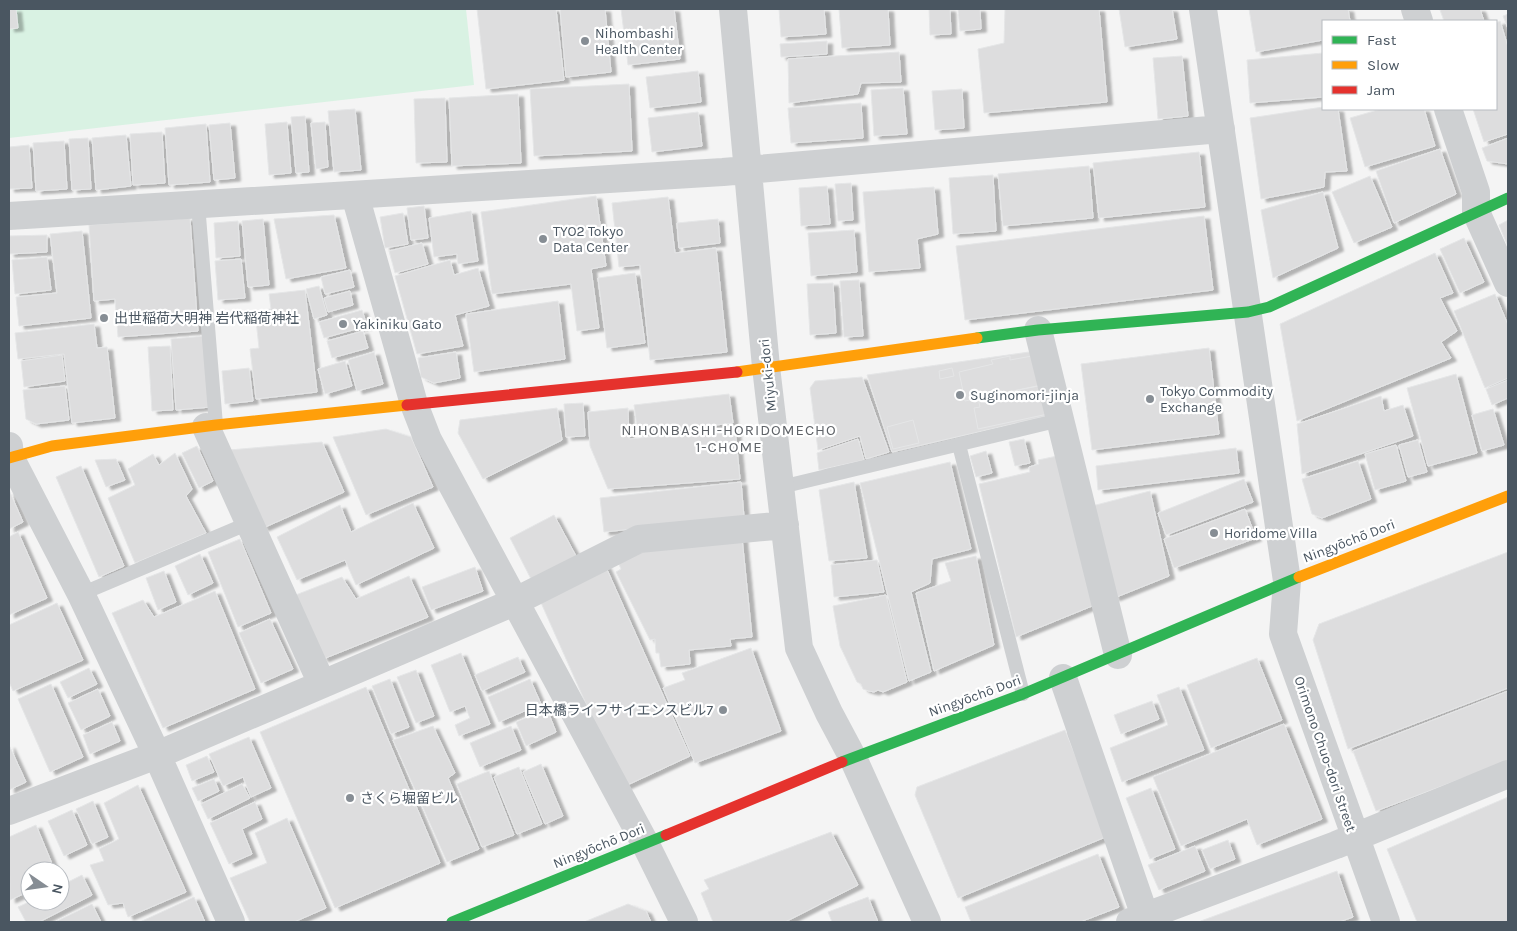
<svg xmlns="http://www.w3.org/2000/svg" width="1517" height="931" font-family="Karla,'Noto Sans JP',sans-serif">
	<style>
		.green { fill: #d9f2e3 }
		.building { fill: #ddddde; stroke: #e5e6e7; filter: url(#shadow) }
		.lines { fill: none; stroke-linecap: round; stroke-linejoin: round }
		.lane { stroke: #ced0d2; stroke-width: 14 }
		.street { stroke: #ced0d2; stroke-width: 28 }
		.fast { stroke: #30b455; stroke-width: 11 }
		.slow { stroke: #ff9f0a; stroke-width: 11 }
		.jam { stroke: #e5322d; stroke-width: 11 }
		.poi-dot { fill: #868d94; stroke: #fff; stroke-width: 2 }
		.labels { text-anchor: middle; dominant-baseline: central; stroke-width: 4.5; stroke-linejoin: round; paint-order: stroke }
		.poi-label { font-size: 14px; fill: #4a5661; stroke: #fff; text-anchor: start }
		.street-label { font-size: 14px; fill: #4a5661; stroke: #fff }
		.neighbourhood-label { font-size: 15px; letter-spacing: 1px; fill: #5f6368; stroke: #fff }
	</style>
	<defs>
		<filter id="shadow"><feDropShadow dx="5.5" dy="3" stdDeviation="1" flood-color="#0004"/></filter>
	</defs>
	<rect width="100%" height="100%" fill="#f4f4f4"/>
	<path class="green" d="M9 9H466L474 85 9 138Z"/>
	<path class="building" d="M16 9 18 28 9 29V10Z
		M477 9H556L564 80 486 89Z
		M560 9H605L611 72 566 77Z
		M621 9H674L680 59 628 65Z
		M779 9H824L826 34 781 37Z
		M839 9H888L890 45 842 48Z
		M929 9H950L951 34 930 35Z
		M958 9H980L981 29 960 31Z
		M1005 9H1099L1107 102 984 113 978 49 1004 43Z
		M1119 9H1172L1177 39 1125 47Z
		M1249 9H1348L1350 21H1323V40L1256 52Z
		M1445 9H1480L1484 21H1444L1440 10Z
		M1508 14V28L1503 16Z
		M1500 21 1508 47V134L1484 142 1473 109H1496V23Z
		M827 41V54L781 57 780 44Z
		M899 52 901 82 861 83 858 94 789 103 788 59Z
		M1323 53V97L1250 103 1247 60Z
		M1182 56 1188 116 1158 119 1153 58Z
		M698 71 701 102 650 108 646 77Z
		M629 84 632 151 534 156 530 89Z
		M903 88 907 134 874 136 871 90Z
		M962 89 964 128 935 130 932 91Z
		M518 94 521 163 452 166 449 98Z
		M445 98 447 162 416 163 414 99Z
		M861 103 863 138 791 143 788 108Z
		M1323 107V109H1338L1347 171 1325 172 1324 187 1261 199 1250 118Z
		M355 109 361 170 334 172 328 111Z
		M1381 109H1424L1435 146 1365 167 1350 118Z
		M698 112 702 146 652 152 648 118Z
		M305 116 309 172 296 173 291 117Z
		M287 122 291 173 269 175 265 124Z
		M325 122 328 167 316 169 311 123Z
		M230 123 235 178 214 180 209 125Z
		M206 124 210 182 169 185 165 128Z
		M162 132 165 183 133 185 130 134Z
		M126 135 131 186 96 190 92 138Z
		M88 138 91 189 72 190 69 139Z
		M1508 138V164L1487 161 1482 148Z
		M64 141 67 189 36 191 33 143Z
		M29 145 32 188 9 189V147Z
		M1440 149 1456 194 1394 223 1376 171Z
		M1199 152 1205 207 1099 218 1093 163Z
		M1089 166 1093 218 1003 226 998 174Z
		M993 175 996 231 953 234 949 178Z
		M1370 176 1392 227 1354 243 1332 192Z
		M851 183 853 220 838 221 835 184Z
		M827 186 830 224 801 226 799 188Z
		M934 187 938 234 917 239 920 268 869 272 863 192Z
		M1323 192 1338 248 1273 278 1261 210Z
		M596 196 606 266 591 269 599 328 577 331 571 284 492 294 481 212Z
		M668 197 675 253 716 248 727 352 650 360 640 265 619 267 612 203Z
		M424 206 428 238 411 240 407 208Z
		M471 211 478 261 458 264 457 254 434 257 429 218Z
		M403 213 408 244 385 248 380 217Z
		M334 215 346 268 286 279 274 219Z
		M1204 216 1213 290 965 320 956 246Z
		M190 218 198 331 118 337 115 299 94 301 89 225Z
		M263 219 269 285 248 287 242 221Z
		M718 219 720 243 679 248 677 223Z
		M1508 220V247L1499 225Z
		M238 221 240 256 216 258 214 223Z
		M854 230 857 272 811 276 808 233Z
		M82 231 91 318 19 326 16 297 57 293 50 234Z
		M47 235V252L9 254V236Z
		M1464 238 1484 282 1460 293 1440 249Z
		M422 243 428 264 395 273 389 251Z
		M1435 253 1453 293 1440 298 1457 331 1441 342 1451 358 1297 421 1280 324Z
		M47 257 51 290 15 294 12 260Z
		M241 259 245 298 218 300 215 261Z
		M450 260 454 275 478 268 489 306 455 315 463 346 417 354 395 276Z
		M350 270 354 287 325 294 321 277Z
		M635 273 645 343 607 348 598 278Z
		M859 280 863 336 844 337 840 281Z
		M833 283 836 333 810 335 807 284Z
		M319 286 327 315 314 319 306 289Z
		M305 290 317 392 256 399 250 349 259 348 255 311 271 309 269 294Z
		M350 291 353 305 328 312 324 298Z
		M1495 294 1508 325V378L1485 388 1454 311Z
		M558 301 565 359 474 372 466 314Z
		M362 310 367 326 324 338 319 322Z
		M94 324 97 348 107 347 115 418 72 423 64 354 18 359 15 333Z
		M363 331 368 348 332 358 327 341Z
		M206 336 211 407 176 410 171 339Z
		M170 346 173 410 152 411 148 347Z
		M1209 348 1219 434 1092 450 1081 364Z
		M1036 351 1051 415 892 452 867 375Z
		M374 352 383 384 357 391 348 360Z
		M456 352 460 378 434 383 421 377 418 358Z
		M62 355 65 381 24 387 21 361Z
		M1010 356V360L1032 356 1038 386 965 401 959 372 993 364 991 360Z
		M345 361 352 386 325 394 318 369Z
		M249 368 253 401 225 404 222 371Z
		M952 368 954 376 940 379 939 371Z
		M1456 374 1477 453 1428 466 1407 388Z
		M862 377 889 452 866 459 860 436 818 450 810 388 815 381Z
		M1508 380V398L1492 405 1486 389Z
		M1042 385 1048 414 978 429 974 408 980 407 978 398Z
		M65 386 69 420 36 424 26 419 23 390Z
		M729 394 733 423 638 434 634 405Z
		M1381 396 1384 411 1403 405 1413 436 1302 474 1297 424Z
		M583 403 585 436 566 437 564 404Z
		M557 408 562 440 483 479 458 433 460 420Z
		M628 408 629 439 735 429 740 479 608 489 590 446 588 412Z
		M1493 409 1504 445 1482 451 1472 415Z
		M913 420 919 443 893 449 887 427Z
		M386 429 411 437 433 487 366 515 333 437Z
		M858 439 864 460 819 470 817 453Z
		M1024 439 1030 463 1015 466 1009 442Z
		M1418 440 1427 472 1408 477 1399 445Z
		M322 442 344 492 263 528 229 450Z
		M1396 445 1406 481 1375 490 1365 454Z
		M197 446 213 481 199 488 182 453Z
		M1236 448 1239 473 1098 490 1096 466Z
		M986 451 992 473 976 477 970 456Z
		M175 453 192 489 186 496 206 533 135 563 108 498 135 485 128 469 153 454 159 465Z
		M1062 455 1097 604 1016 637 979 484 1030 472 1029 467 1039 464 1038 460Z
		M116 459 125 480 106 487 95 460Z
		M1358 461 1371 499 1322 518 1312 514 1302 479Z
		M950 462 971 549 932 559 930 583 911 592 931 672 909 681 860 483Z
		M81 466 124 566 99 577 56 477Z
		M1244 479 1253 502 1166 535 1158 513Z
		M741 482 744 517 604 532 600 498Z
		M854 482 867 558 829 561 819 490Z
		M9 490 23 522 9 529Z
		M1150 491 1169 576 1114 598 1092 506Z
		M413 503 434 548 356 585 345 560 297 580 277 537 340 505 351 532Z
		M1245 509 1256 538 1174 568 1164 539Z
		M554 515 576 556 531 579 510 538Z
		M18 532 47 598 9 615V537Z
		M742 538 752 637 730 639 731 646 689 650 690 664 661 667 659 653H656L655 639 650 640 616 572 621 569 617 560 641 548Z
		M240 539 271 613 238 627 208 552Z
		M1508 552V688L1348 749 1313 640 1319 624Z
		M200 554 213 583 188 595 175 566Z
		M976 556 994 645 934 671 916 593 951 581 945 563Z
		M877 560 884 592 834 597 831 565Z
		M605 565 690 756 623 787 538 596Z
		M475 567 483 591 431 610 422 587Z
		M164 571 176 602 158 610 146 578Z
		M409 576 428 617 323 659 293 596 342 577 356 599Z
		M215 591 255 689 163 728 112 613 143 600 154 617Z
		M886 595 907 682 883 692 878 690 874 692 869 691 863 689 861 684 857 682 840 646 833 606Z
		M57 603 83 660 13 691 9 682V625Z
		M270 619 293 669 261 683 239 633Z
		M751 648 781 731 695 763 663 688 685 680 682 673Z
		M461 653 490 724 459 736 455 725 470 718 465 706 450 712 431 665Z
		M518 657 525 672 482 691 475 675Z
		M1257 658 1282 720 1211 748 1187 685Z
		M89 668 97 684 68 698 60 682Z
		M416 670 434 716 416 723 397 677Z
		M390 679 409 727 391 734 372 686Z
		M530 679 541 704 499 722 488 697Z
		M51 684 83 757 50 772 18 699Z
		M366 687 440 863 335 908 260 732Z
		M1179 687 1204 750 1122 782 1110 748 1168 725 1157 695Z
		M98 689 110 716 81 730 68 703Z
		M1508 691V761L1376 811 1353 751Z
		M1152 701 1159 719 1121 734 1114 715Z
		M547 709 556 732 526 746 516 722Z
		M112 722 120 741 90 754 83 735Z
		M1284 724 1322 819 1257 845 1247 819 1181 846 1153 777Z
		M433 726 455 773 448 778 479 849 447 862 393 740Z
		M511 726 521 750 480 767 470 743Z
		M1065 730 1108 836 958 898 915 795 917 787Z
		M249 737 271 788 251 797 243 777 223 786 209 754Z
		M9 745 26 782 9 790Z
		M207 756 214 772 192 781 186 765Z
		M541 764 563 816 545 824 523 772Z
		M519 767 542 824 517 834 494 777Z
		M489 771 514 835 482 847 457 784Z
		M214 779 219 791 198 801 192 788Z
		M242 784 250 798 208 819 201 804Z
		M138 785 186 892 128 917 123 903 108 905 90 865 104 861 99 849 119 839 104 803Z
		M1151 788 1175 849 1150 859 1126 798Z
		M1508 797V922H1417L1387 849Z
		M93 801 108 837 92 844 76 809Z
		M255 802 262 819 242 829 252 854 229 864 210 823Z
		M72 810 87 845 64 856 48 821Z
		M287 818 326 908 294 922H250L230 878 267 863 255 833Z
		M36 825 55 871H30V891L10 900 9 837Z
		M831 832 858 885 785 922H713L701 893 709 889 704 880Z
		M1228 840 1235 859 1210 869 1202 850Z
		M1195 846 1205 871 1159 890 1148 865Z
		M1098 854 1119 907 1080 922H971L965 907Z
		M1337 871 1353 917 1339 922H1198Z
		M82 875 92 895 39 922H26L18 907 31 901H60V886Z
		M194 897 205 922H140Z
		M868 897 878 922H832L828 912Z
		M92 904 101 922H55Z
		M628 904 646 911 651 922H584Z"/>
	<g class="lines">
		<path class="lane" d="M198 204 216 425
			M959 445 1023 694
			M781 487 1060 420
			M81 594 249 523"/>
		<path class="street" d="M733 9 766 367 799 648 829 713 853 758 927 922
			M1203 9 1287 581 1283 634 1386 922
			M1415 9 1419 21
			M1448 109 1476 192V212L1508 283
			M355 195 414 404 428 440 645 843 684 922
			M9 216 723 172 1221 129
			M1038 330 1118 655
			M206 427 322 684
			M9 446 10 457 81 594 157 755 231 922
			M1063 678 1147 922
			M9 811 157 755 514 602 639 539 785 525
			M1130 922 1336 845 1508 774"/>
		<path class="fast" d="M977 338 1038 330 1248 312 1269 307 1508 198
			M842 762 1023 694 1299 577
			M452 922 666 835"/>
		<path class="slow" d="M737 372 977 338
			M9 458 52 446 216 425 407 405
			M1299 577 1508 496"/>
		<path class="jam" d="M407 405 737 372
			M666 835 842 762"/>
	</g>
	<g class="poi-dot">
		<circle cx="585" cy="41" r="5"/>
		<circle cx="543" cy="239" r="5"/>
		<circle cx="104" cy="318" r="5"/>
		<circle cx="343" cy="324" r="5"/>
		<circle cx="960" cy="395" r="5"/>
		<circle cx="1150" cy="399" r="5"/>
		<circle cx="1214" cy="533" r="5"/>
		<circle cx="723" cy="710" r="5"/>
		<circle cx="350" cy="798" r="5"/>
	</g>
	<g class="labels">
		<g class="poi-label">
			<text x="595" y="33">Nihombashi<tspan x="595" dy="16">Health Center</tspan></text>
			<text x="553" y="231">TYO2 Tokyo<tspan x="553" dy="16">Data Center</tspan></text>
			<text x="114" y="318">出世稲荷大明神 岩代稲荷神社</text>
			<text x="353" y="324">Yakiniku Gato</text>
			<text x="1160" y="391">Tokyo Commodity<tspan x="1160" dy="16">Exchange</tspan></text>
			<text x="970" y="395">Suginomori-jinja</text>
			<text x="1224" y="533">Horidome Villa</text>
			<text x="713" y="710" text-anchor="end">日本橋ライフサイエンスビル7</text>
			<text x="360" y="798">さくら堀留ビル</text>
		</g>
		<g class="street-label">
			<text transform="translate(768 375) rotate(-96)">Miyuki-dori</text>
			<text transform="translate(1349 541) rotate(-21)">Ningyōchō Dori</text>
			<text transform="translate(975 696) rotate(-20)">Ningyōchō Dori</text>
			<text transform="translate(1325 754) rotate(71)">Orimono Chuo-dori Street</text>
			<text transform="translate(599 846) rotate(-22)">Ningyōchō Dori</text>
		</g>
		<g class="neighbourhood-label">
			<text x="729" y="430">NIHONBASHI-HORIDOMECHO<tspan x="729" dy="17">1-CHOME</tspan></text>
		</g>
	</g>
	<rect width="1517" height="931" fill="none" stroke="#4a5661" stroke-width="20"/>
	<rect x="1322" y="20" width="175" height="90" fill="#ffffff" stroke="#b7bbc0"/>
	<rect x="1332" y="36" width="25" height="8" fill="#30b455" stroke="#b7bbc0"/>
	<text x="1367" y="45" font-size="15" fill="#4a5661">Fast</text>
	<rect x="1332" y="61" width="25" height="8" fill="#ff9f0a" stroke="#b7bbc0"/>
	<text x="1367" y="70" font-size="15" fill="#4a5661">Slow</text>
	<rect x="1332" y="86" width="25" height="8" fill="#e5322d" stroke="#b7bbc0"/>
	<text x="1367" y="95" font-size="15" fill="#4a5661">Jam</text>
	<g transform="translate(45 886) rotate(103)"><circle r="24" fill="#ffffff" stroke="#b7bbc0"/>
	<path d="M0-4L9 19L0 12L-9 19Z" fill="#868d94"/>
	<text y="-8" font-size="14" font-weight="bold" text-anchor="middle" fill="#4a5661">N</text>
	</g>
</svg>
